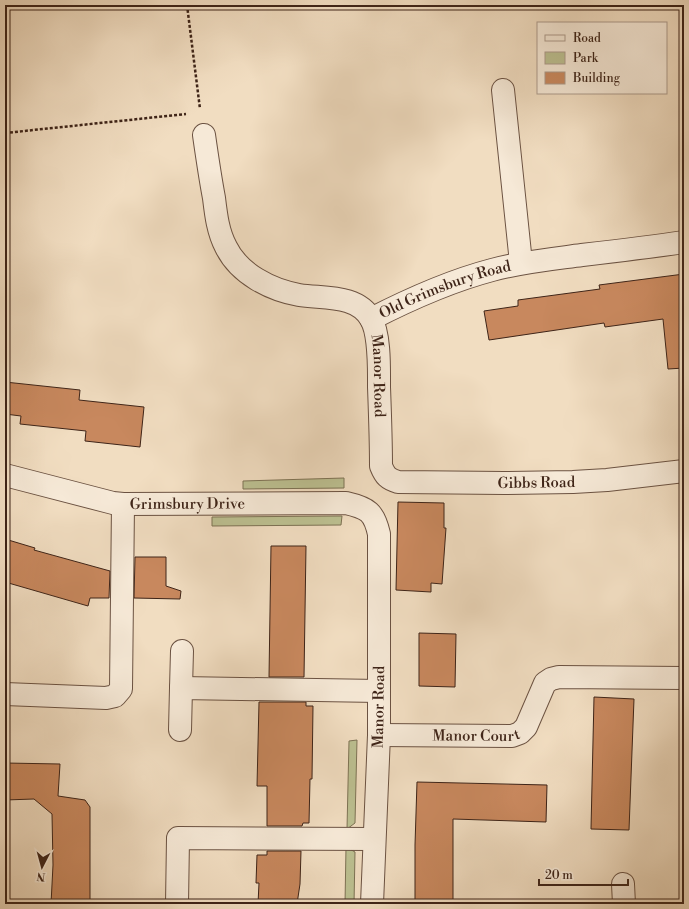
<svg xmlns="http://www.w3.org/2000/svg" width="689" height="909" font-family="'Libre Bodoni',serif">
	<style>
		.green { fill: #bcc091; stroke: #7d7254 }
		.building { fill: #c8885e; stroke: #3e2418 }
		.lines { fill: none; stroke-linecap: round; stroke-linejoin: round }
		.minor-casing { stroke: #6b5242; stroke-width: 24 }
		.path { stroke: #3e2418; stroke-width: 2.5; stroke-dasharray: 3 2; stroke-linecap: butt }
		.minor { stroke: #f6e9d7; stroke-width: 22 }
		.labels { text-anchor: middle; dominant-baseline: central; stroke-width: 4; stroke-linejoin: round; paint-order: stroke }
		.street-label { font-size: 15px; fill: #3e2418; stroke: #f6e9d7 }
	</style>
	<rect width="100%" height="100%" fill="#f1ddc1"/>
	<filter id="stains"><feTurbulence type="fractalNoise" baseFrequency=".005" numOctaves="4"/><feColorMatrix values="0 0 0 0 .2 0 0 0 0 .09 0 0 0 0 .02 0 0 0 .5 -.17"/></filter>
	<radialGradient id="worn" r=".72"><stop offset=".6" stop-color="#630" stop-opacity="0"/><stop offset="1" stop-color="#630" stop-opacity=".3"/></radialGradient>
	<path class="green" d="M344 478V488L243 489V481Z
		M342 516 341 525 212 526V517Z
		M357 740 355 823 347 829 349 741Z
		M346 847 355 852 354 904H345Z"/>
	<path class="building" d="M684 274V368L668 369 663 319 605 327 604 323 489 340 484 311 518 306V300L600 289 599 285Z
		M5 382 80 390 79 400 144 407 140 447 85 441 86 431 20 424 21 416 5 414Z
		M398 502 444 503V528H446L442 584 431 583V592L396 590Z
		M5 539 35 548 34 550 110 571 109 598H90L88 606 5 582Z
		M271 546H306L304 677H269Z
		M135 557H166V586L181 591 180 599 134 598Z
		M419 633 456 634 455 687 419 686Z
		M594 697 634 699 629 830 591 829Z
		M259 702H306V706H313L312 779H310L309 823H303L302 826H267V786H257Z
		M5 763 60 764 58 796 85 800 90 807V904H51L53 865 52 814 34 799 5 800Z
		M417 782 547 785 546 822 453 819V904H415V845Z
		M267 851H301L300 884 297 904H258L259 883H256L257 855H267Z"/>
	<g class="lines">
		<defs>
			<g id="minor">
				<path d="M503 90 521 263"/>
				<path id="s1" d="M204 135C207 156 210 177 214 198 216 215 218 232 226 247 239 274 271 290 299 295 323 299 357 294 371 319 380 334 379 369 379 387 380 414 381 440 381 466 385 476 388 479 398 482L504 483 573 482 607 480 684 471"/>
				<path id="s2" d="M371 319C410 299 450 281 492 270 521 262 552 259 582 255 616 251 650 247 684 242"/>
				<path id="s3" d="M5 475 113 503 123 504 346 503C368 508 374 512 379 534V735L372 904"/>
				<path d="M181 688 182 651"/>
				<path d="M5 694 106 698 115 696 121 689 123 504"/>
				<path d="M180 730 181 688 379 691"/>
				<path id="s4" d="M379 735 512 736 520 733 526 727 545 683 551 679 559 677 684 678"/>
				<path d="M623 884 624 904"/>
				<path d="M177 904 178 838 374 839"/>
			</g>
		</defs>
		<use href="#minor" class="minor-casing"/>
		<path class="path" d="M187 5 200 109
			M5 133 186 114"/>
		<use href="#minor" class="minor"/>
	</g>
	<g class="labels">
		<g class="street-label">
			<text stroke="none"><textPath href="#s2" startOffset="80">Old Grimsbury Road</textPath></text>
			<text stroke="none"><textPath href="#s1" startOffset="342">Manor Road</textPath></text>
			<text stroke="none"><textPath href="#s1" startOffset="595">Gibbs Road</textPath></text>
			<text stroke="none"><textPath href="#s3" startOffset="186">Grimsbury Drive</textPath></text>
			<text transform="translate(379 707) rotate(-89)">Manor Road</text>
			<text stroke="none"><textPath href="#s4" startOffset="97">Manor Court</textPath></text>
		</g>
	</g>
	<rect width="689" height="909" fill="none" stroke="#f1ddc1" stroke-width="20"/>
	<rect x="6" y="6" width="677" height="897" fill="none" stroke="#3e2418" stroke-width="2"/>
	<rect x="10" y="10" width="669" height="889" fill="none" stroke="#3e2418"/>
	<rect x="537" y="22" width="130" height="72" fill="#f6e9d7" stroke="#ac9a8b"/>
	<rect x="545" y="35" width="20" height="6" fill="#f6e9d7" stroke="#ac9a8b"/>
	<text x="573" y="42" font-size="12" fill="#3e2418">Road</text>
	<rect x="545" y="52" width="20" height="12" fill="#bcc091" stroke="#ac9a8b"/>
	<text x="573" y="62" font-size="12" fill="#3e2418">Park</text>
	<rect x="545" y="72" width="20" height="12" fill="#c8885e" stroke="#ac9a8b"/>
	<text x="573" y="82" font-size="12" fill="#3e2418">Building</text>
	<g transform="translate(42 867) rotate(186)" stroke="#f6e9d7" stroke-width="3" paint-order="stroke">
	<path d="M0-3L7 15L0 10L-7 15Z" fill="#3e2418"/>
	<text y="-6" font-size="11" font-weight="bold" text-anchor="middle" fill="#3e2418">N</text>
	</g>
	<path d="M539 879v6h89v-6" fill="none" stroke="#3e2418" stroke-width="2"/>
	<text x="545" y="879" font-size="12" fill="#3e2418" stroke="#f6e9d7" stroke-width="3" paint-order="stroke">20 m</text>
	<rect width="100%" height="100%" filter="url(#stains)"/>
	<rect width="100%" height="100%" fill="url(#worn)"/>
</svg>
